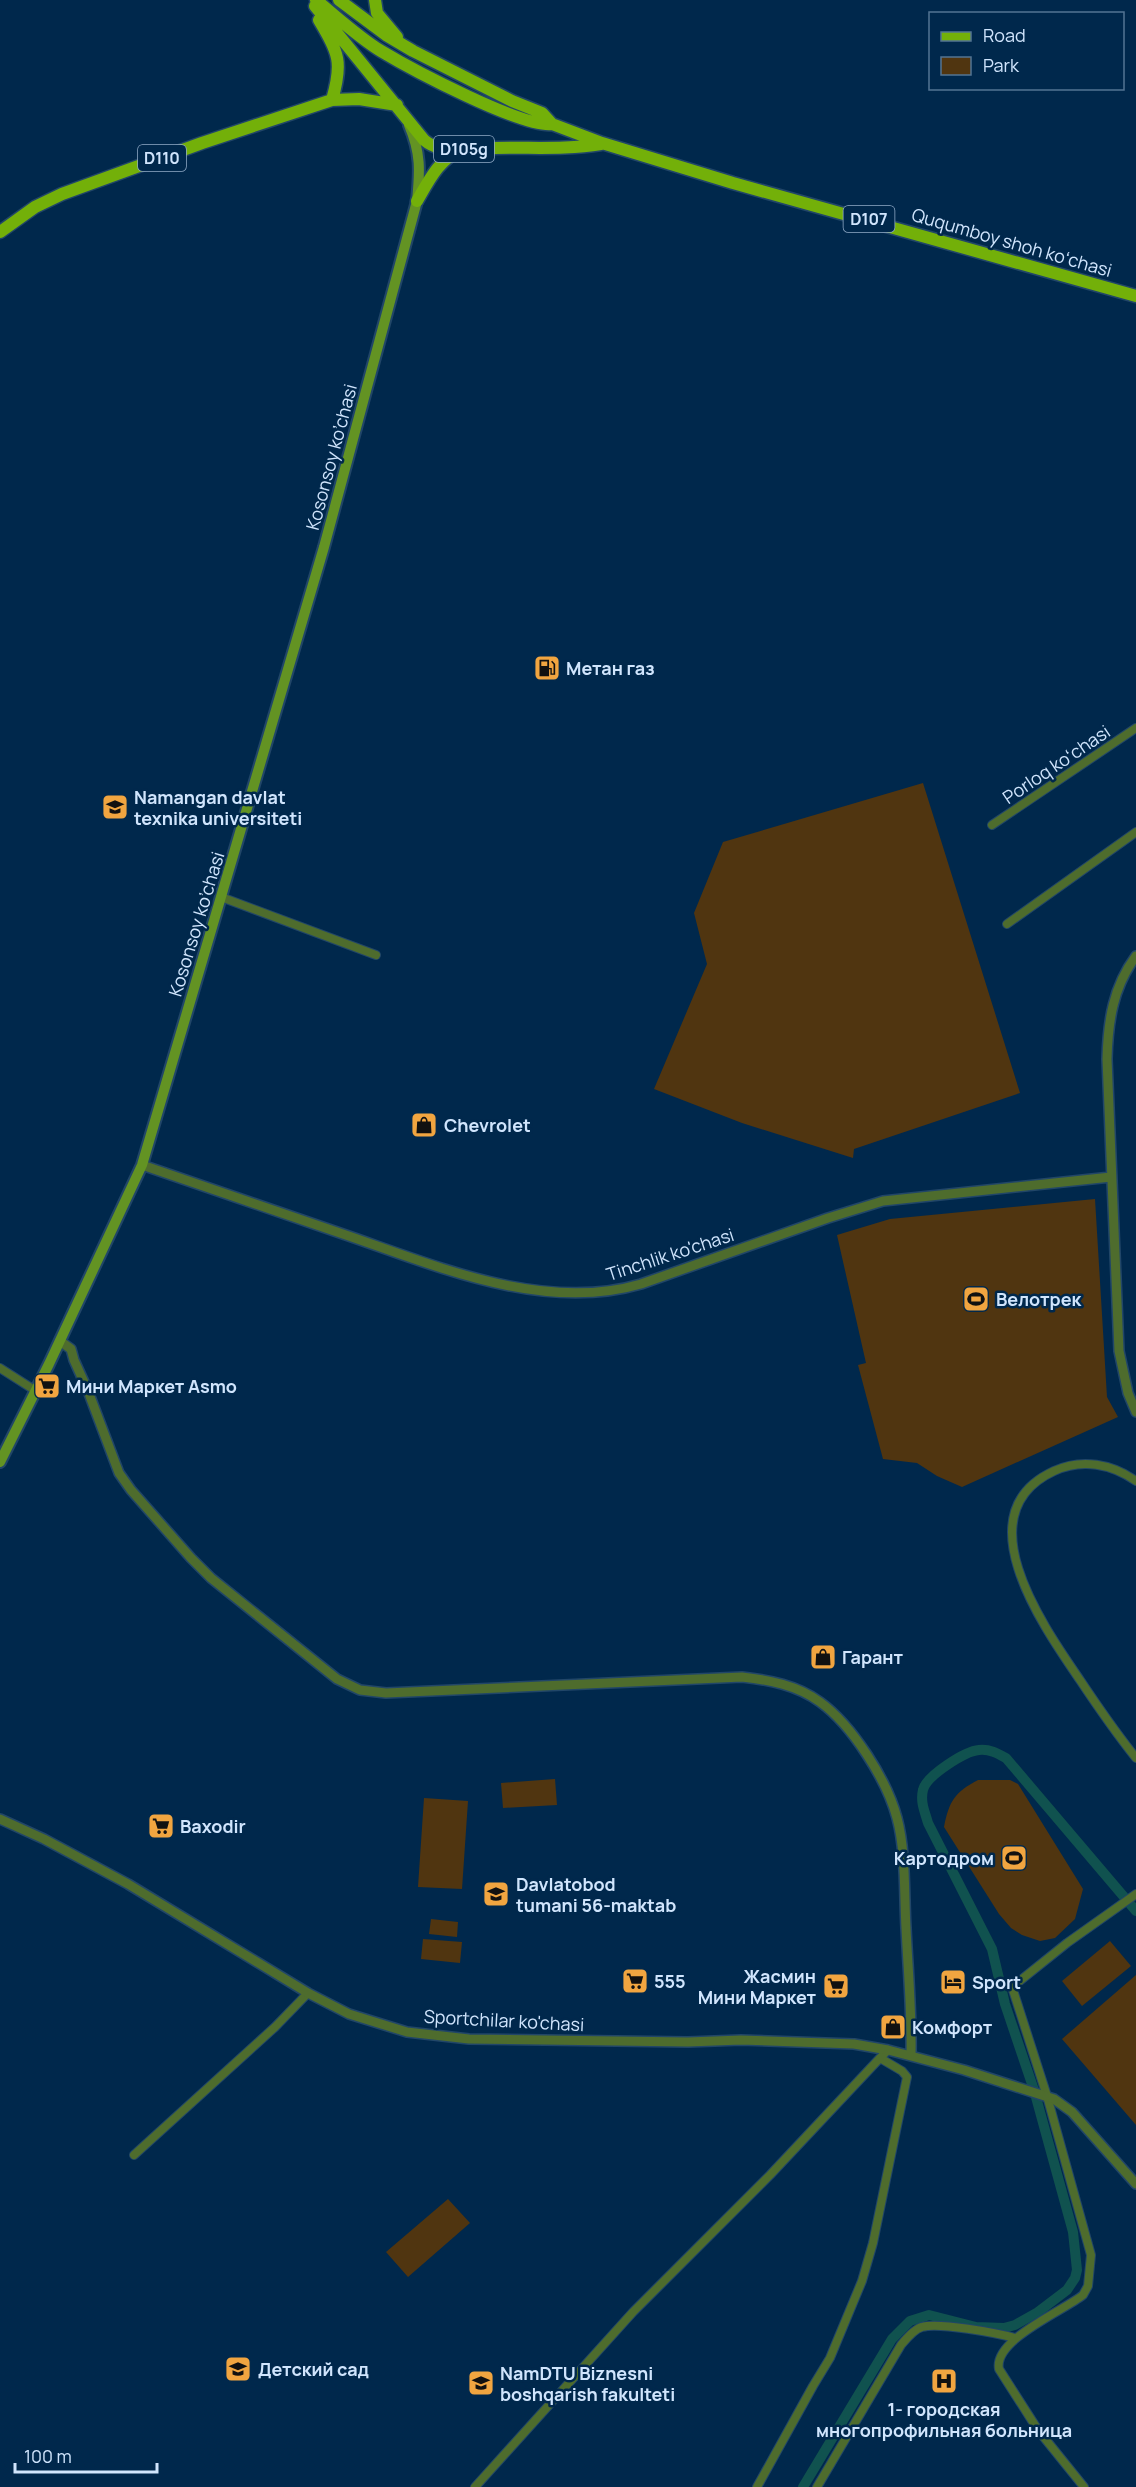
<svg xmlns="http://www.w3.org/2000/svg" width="1136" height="2487" font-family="Manrope,sans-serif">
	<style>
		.green { fill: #503510 }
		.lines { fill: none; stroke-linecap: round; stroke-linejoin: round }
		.canal { stroke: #10524f; stroke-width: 10 }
		.minor-casing { stroke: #214668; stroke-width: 10 }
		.tertiary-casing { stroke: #214668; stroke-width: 12 }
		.secondary-casing { stroke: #214668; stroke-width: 14 }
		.primary-casing { stroke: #214668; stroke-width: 15 }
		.minor { stroke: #4e6c2d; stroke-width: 8 }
		.tertiary { stroke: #4e6c2d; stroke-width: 9 }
		.secondary { stroke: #639323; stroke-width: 10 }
		.primary { stroke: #73b009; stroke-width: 12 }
		.labels { text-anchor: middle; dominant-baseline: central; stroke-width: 5; stroke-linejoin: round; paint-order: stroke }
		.shield { fill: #00284c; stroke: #92acc8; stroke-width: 1.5 }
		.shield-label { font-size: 16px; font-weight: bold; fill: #d0e5fd }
		.street-label { font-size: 18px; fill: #d0e5fd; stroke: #00284c }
		.poi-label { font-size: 18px; font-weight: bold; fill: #d0e5fd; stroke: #00284c; text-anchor: start }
	</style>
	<rect width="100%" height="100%" fill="#00284c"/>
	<path class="green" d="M923 783 1020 1093 854 1149 853 1158 742 1123 654 1089 707 964 694 913 723 842Z
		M1095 1199 1107 1397 1118 1417 962 1487 937 1476 917 1463 883 1459 858 1365 866 1363 837 1235 890 1219Z
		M555 1779 557 1805 503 1808 501 1783Z
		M978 1780H1010L1018 1784 1083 1889 1075 1919 1055 1938 1040 1941 1022 1935 1011 1928 999 1914 944 1827C949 1801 955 1792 978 1780Z
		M424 1798 468 1801 462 1889 418 1887Z
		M431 1919 458 1922 457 1937 429 1934Z
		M423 1939 462 1942 460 1963 421 1959Z
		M1110 1941 1131 1966 1082 2006 1062 1981Z
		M1136 1975V2125L1062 2039Z
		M448 2199 470 2223 408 2277 386 2252Z"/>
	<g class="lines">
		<path class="canal" d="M803 2487 892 2339 910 2321 929 2315 976 2327 1004 2328 1015 2325 1038 2312 1067 2290 1075 2278 1077 2270 1073 2232 1034 2090 1005 2004 992 1949 928 1823C925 1812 920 1802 923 1790 926 1776 965 1751 979 1750 990 1749 997 1753 1006 1758L1136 1911"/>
		<defs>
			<path id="minor" d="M992 825 1136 728
				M221 897 376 955
				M1007 924 1136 832
				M0 1368 36 1391
				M1136 1481C1112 1464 1082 1458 1054 1471 963 1513 1043 1626 1080 1680 1098 1707 1116 1733 1136 1758
				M134 2155 275 2027 308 1993
				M475 2487 633 2312 770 2175 880 2058
				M757 2487 813 2386 830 2358 862 2281 873 2243 907 2077 902 2071 880 2058 888 2050
				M817 2487 901 2345C906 2339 914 2329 922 2327 938 2322 997 2333 1015 2338
				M1084 2487 1038 2430 999 2369C993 2340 1063 2311 1083 2295L1088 2286 1091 2255 1047 2096 1012 1987 1067 1943 1136 1894"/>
			<path id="tertiary" d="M1136 956C1113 987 1108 1021 1107 1059L1119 1351 1128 1393 1136 1412
				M142 1165C208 1188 274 1210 340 1233 434 1265 542 1313 641 1284L828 1218 883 1201 1111 1177
				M60 1341 71 1349 74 1360 88 1391 119 1473 131 1490 191 1558 211 1578 337 1679 360 1690 386 1693 742 1677C769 1680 797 1685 820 1702 852 1725 887 1780 897 1818 906 1851 904 1894 906 1928 908 1970 912 2013 911 2055
				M0 1819 44 1839 128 1884 308 1993 349 2014 407 2032 469 2039 688 2042 741 2040 854 2044 888 2050 964 2070 1054 2099 1072 2112 1136 2184"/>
			<path id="secondary" d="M0 1462 49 1364 142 1165 324 547 417 201C420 171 421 153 409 125"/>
			<path id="primary" d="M316 0C337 17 358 37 381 51 411 69 522 128 552 124
				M339 0 386 35 413 51 512 101 542 113 552 124 602 143 733 183 1136 296
				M375 0 377 13 397 37
				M315 6 424 140C436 150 447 149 463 149
				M319 20C339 54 343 62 332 100
				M417 201C428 182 440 157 462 150 471 147 485 149 495 148 531 147 566 150 601 144
				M0 232 35 207 62 194 202 143 332 100 359 99 397 105"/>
		</defs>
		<use href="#minor" class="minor-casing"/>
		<use href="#tertiary" class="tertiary-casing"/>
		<use href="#secondary" class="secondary-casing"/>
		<use href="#primary" class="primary-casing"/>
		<use href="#minor" class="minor"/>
		<use href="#tertiary" class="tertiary"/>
		<use href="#secondary" class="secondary"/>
		<use href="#primary" class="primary"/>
	</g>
	<defs>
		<symbol id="fuel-square" viewBox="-11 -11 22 22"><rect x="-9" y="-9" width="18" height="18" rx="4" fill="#f1a540" stroke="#00284c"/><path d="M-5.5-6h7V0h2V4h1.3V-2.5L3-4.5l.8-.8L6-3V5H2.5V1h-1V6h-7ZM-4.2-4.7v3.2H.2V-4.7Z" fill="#111"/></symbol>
		<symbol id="university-square" viewBox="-11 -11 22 22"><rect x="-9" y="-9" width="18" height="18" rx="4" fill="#f1a540" stroke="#00284c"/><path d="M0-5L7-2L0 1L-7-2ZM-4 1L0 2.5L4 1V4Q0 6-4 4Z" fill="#111"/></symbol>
		<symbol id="shop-square" viewBox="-11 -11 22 22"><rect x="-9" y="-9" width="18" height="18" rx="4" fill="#f1a540" stroke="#00284c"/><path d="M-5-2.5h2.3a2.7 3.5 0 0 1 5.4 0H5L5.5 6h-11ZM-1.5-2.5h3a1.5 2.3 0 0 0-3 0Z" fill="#111"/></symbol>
		<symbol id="stadium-square" viewBox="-11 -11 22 22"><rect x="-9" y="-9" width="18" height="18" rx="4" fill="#f1a540" stroke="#00284c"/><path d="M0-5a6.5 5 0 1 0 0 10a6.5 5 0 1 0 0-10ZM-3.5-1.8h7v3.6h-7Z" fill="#111"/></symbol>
		<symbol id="supermarket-square" viewBox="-11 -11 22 22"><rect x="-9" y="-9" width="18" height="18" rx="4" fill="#f1a540" stroke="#00284c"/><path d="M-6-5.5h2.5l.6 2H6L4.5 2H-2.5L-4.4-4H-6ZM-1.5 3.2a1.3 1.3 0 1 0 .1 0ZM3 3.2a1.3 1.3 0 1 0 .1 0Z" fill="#111"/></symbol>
		<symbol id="school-square" viewBox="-11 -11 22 22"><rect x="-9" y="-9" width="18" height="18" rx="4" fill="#f1a540" stroke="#00284c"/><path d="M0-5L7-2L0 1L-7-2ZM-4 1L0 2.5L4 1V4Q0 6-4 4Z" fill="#111"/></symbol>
		<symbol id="hotel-square" viewBox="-11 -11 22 22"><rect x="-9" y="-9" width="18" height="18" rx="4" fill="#f1a540" stroke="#00284c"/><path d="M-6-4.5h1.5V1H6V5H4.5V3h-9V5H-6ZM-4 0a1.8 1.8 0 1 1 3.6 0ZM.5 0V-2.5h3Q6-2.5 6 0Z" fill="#111"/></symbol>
		<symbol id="hospital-square" viewBox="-11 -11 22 22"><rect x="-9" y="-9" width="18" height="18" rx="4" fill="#f1a540" stroke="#00284c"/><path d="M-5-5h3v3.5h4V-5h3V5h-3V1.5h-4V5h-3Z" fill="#111"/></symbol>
	</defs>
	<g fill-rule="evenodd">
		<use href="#fuel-square" x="532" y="653" width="30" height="30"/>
		<use href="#university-square" x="100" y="792" width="30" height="30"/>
		<use href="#shop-square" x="409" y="1110" width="30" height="30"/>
		<use href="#stadium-square" x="961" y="1284" width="30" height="30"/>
		<use href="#supermarket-square" x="32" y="1371" width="30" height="30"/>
		<use href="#shop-square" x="808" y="1642" width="30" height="30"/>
		<use href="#supermarket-square" x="146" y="1811" width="30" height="30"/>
		<use href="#stadium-square" x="999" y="1843" width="30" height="30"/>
		<use href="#school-square" x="481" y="1879" width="30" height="30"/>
		<use href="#supermarket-square" x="620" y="1966" width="30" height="30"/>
		<use href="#hotel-square" x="938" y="1967" width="30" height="30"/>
		<use href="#supermarket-square" x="821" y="1971" width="30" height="30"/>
		<use href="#shop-square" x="878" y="2012" width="30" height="30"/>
		<use href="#school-square" x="223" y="2354" width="30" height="30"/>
		<use href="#hospital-square" x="929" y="2366" width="30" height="30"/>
		<use href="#university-square" x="466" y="2368" width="30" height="30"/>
	</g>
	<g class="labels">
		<g class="shield">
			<rect x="434" y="136" width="60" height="26" rx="4.5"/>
			<rect x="138" y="145" width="48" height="26" rx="4.5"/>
			<rect x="843.5" y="206" width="51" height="26" rx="4.5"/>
		</g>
		<g class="shield-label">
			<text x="464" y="149">D105g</text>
			<text x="162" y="158">D110</text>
			<text x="869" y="219">D107</text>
		</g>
		<g class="street-label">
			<text transform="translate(1012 242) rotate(16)">Ququmboy shoh koʻchasi</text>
			<text transform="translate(331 457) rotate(-75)">Kosonsoy ko’chasi</text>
			<text transform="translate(1056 764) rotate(-34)">Porloq koʻchasi</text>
			<text transform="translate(196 924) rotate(-73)">Kosonsoy ko’chasi</text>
			<text transform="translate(670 1254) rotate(-18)">Tinchlik ko'chasi</text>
			<text transform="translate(504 2020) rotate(3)">Sportchilar ko'chasi</text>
		</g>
		<g class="poi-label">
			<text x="566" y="668">Метан газ</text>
			<text x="134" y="797">Namangan davlat<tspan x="134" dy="21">texnika universiteti</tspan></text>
			<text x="444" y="1125">Chevrolet</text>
			<text x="996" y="1299">Велотрек</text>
			<text x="66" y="1386">Мини Маркет Asmo</text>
			<text x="842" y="1657">Гарант</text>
			<text x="180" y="1826">Baxodir</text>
			<text x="994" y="1858" text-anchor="end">Картодром</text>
			<text x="516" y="1884">Davlatobod<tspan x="516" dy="21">tumani 56-maktab</tspan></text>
			<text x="816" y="1976" text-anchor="end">Жасмин<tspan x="816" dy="21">Мини Маркет</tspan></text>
			<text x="654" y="1981">555</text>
			<text x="972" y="1982">Sport</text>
			<text x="912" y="2027">Комфорт</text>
			<text x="258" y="2369">Детский сад</text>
			<text x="500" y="2373">NamDTU Biznesni<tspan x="500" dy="21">boshqarish fakulteti</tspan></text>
			<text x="944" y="2409" text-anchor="middle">1- городская<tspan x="944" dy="21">многопрофильная больница</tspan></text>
		</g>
	</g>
	<rect x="929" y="12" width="195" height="78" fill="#00284c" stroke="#537493" stroke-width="1.5"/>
	<rect x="941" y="32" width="30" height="9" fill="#73b009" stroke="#537493" stroke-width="1.5"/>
	<text x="983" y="42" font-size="18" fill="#d0e5fd">Road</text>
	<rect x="941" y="57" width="30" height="18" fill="#503510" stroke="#537493" stroke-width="1.5"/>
	<text x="983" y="72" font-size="18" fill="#d0e5fd">Park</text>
	<path d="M15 2463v9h142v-9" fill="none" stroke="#d0e5fd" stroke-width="3"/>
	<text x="24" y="2463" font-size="18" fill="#d0e5fd" stroke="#00284c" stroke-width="4.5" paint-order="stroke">100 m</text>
</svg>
